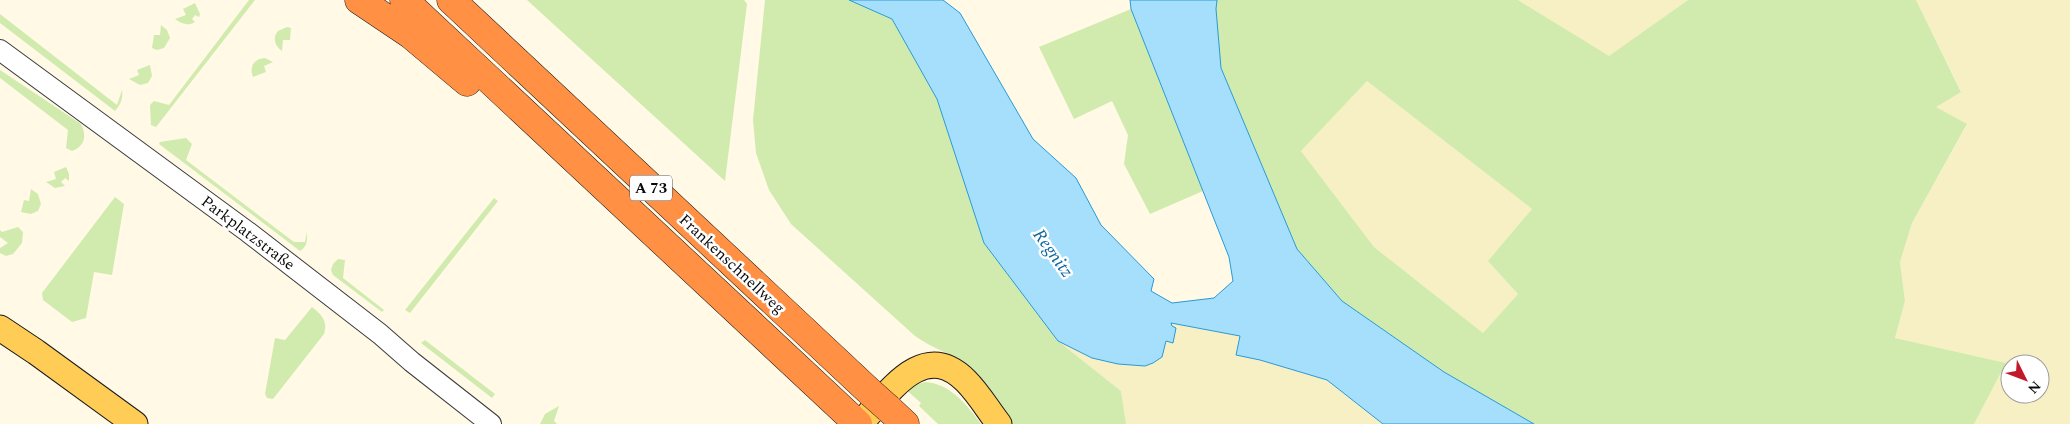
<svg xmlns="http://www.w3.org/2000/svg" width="2070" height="424" font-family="Spectral,serif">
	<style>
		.farmland { fill: #f6f0c4; fill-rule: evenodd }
		.green { fill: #d1ebae; fill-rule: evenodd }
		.water { fill: #a6dffb; stroke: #289ad6 }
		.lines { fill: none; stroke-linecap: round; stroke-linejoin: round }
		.minor-casing { stroke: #3c3c3c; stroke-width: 22 }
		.major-casing { stroke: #1a1a1a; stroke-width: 27 }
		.highway-casing { stroke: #1a1a1a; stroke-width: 29 }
		.minor { stroke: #fff; stroke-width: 20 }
		.major { stroke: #ffcd56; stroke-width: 25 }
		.highway { stroke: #ff9044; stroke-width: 28 }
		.highway-bridge-casing { stroke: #1a1a1a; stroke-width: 29; stroke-linecap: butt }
		.highway-bridge { stroke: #ff9044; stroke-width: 28 }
		.labels { text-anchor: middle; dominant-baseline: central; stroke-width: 5; stroke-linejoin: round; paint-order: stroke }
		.shield { fill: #fff; stroke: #535353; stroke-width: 1 }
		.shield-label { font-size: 15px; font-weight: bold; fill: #090909 }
		.street-label { font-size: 16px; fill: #090909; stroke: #fff }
		.water-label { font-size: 18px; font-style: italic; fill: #0c68a2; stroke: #fff }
	</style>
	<rect width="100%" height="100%" fill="#fff9e6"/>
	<path class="farmland" d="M1518 0H1688L1609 57Z
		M1916 0H2070V424H1974L2006 363 1895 338 1905 301 1900 262 1912 223 1967 125 1935 107 1961 91ZM2010 364H2040V394H2010Z
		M1367 81 1532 209 1489 261 1518 294 1483 333 1374 247 1301 151Z
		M1171 323 1240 336 1236 355 1260 360 1327 380 1383 424H1126L1121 391 1058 341 1092 358 1165 343 1172 326Z"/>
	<path class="green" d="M249 0H255L156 127 151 125 150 105 154 101 169 105Z
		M527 0H744L747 4 725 181Z
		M765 0H849L892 19 937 99 984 243 1058 341 1121 391 1126 424H1010L963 362C947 352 930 347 915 336L791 224 769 190 756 153 753 120Z
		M1217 0H1518L1609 56 1688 0H1916L1961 92 1936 107 1967 124 1912 223 1900 262 1905 301 1895 338 2006 363 1974 424H1534L1507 410 1444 372 1342 301 1297 249 1221 68 1216 9ZM1367 81 1532 209 1488 261 1518 294 1483 333 1374 247 1301 151Z
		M195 3 200 14 199 17 195 15 192 19 195 22C187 27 181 23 175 19L186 15 183 9Z
		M1131 9 1203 191 1150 214 1124 164 1128 135 1112 101 1074 119 1039 47Z
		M0 14 117 105 122 90C123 99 121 104 115 111L0 23Z
		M161 25 167 30 170 38 164 48 157 50 152 48 154 35H160Z
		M287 27 291 28 290 40H283L282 51C275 46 272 38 278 31Z
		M265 58 273 62 264 66 266 72 253 77C249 66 254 59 265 58Z
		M150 65 152 76 148 83 140 85 129 79 139 75 137 70Z
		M0 70 81 124C87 136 85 146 72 151L66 148 68 130 0 78Z
		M186 138 192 144 186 160 294 242H305L307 232C307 240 308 246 300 251L159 144 160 142Z
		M66 167 69 174V181L65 178 61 182 65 186 55 188 46 182 56 179 54 172Z
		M31 189 38 194 41 204 38 211 31 214 21 212 24 200 29 201Z
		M115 197 124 204 112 275 94 272 86 318 72 322 43 300 42 293Z
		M494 198 498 201 410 313 405 310Z
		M18 227 23 232 22 243 13 254 6 256 0 253V248L8 243 0 237V230L2 232Z
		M338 259 345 260 343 278 384 310 382 312 333 275 331 270 333 264Z
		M312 307C322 315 328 321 324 334L273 399 267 398 265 394 275 338 285 340Z
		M425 340 495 394 492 398 421 343Z
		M925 382C951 384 966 404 981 424H938L919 406 921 403 904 388Z
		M559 406 554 421 557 424H540L545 414Z"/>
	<path class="water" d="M849 0H943L960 13 1033 139 1076 178 1101 225 1154 279 1151 291 1172 303 1214 298 1233 281 1229 257 1131 9 1130 0H1217L1216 9 1221 68 1297 249 1342 301 1444 372 1534 424H1383L1327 380 1260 360 1236 355 1240 336 1171 323 1172 326 1176 328 1173 343 1166 341 1162 357 1153 363 1145 366 1118 364 1092 358 1058 341 984 243 937 99 892 19Z"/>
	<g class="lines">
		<defs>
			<path id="minor" d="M0 50 248 232 380 334 412 362 491 424"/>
			<path id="major" d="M0 328 36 352 135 424
				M860 424C889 393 923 338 966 381 979 394 988 410 999 424"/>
			<path id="highway" d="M359 0 411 35 467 82
				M404 0 858 424
				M451 0 871 393
				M889 409 905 424"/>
		</defs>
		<use href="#minor" class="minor-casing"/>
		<use href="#major" class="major-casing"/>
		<use href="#highway" class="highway-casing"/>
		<use href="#minor" class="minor"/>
		<use href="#major" class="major"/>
		<use href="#highway" class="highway"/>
		<defs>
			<path id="highway-bridge" d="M871 393 889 409"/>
		</defs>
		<use href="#highway-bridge" class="highway-bridge-casing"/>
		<use href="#highway-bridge" class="highway-bridge"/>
	</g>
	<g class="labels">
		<rect class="shield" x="630" y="175.5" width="42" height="25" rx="4"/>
		<g class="shield-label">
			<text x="651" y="188">A 73</text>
		</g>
		<g class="street-label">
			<text transform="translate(248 233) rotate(37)">Parkplatzstraße</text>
			<text transform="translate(732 264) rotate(43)">Frankenschnellweg</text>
		</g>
		<g class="water-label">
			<text transform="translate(1053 253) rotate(54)">Regnitz</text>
		</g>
	</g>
	<g transform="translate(2025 379) rotate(132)"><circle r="24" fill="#ffffff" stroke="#9d9d9d"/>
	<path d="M0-4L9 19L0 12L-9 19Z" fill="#c1192a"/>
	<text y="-8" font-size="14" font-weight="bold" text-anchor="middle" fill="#090909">N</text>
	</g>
</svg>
